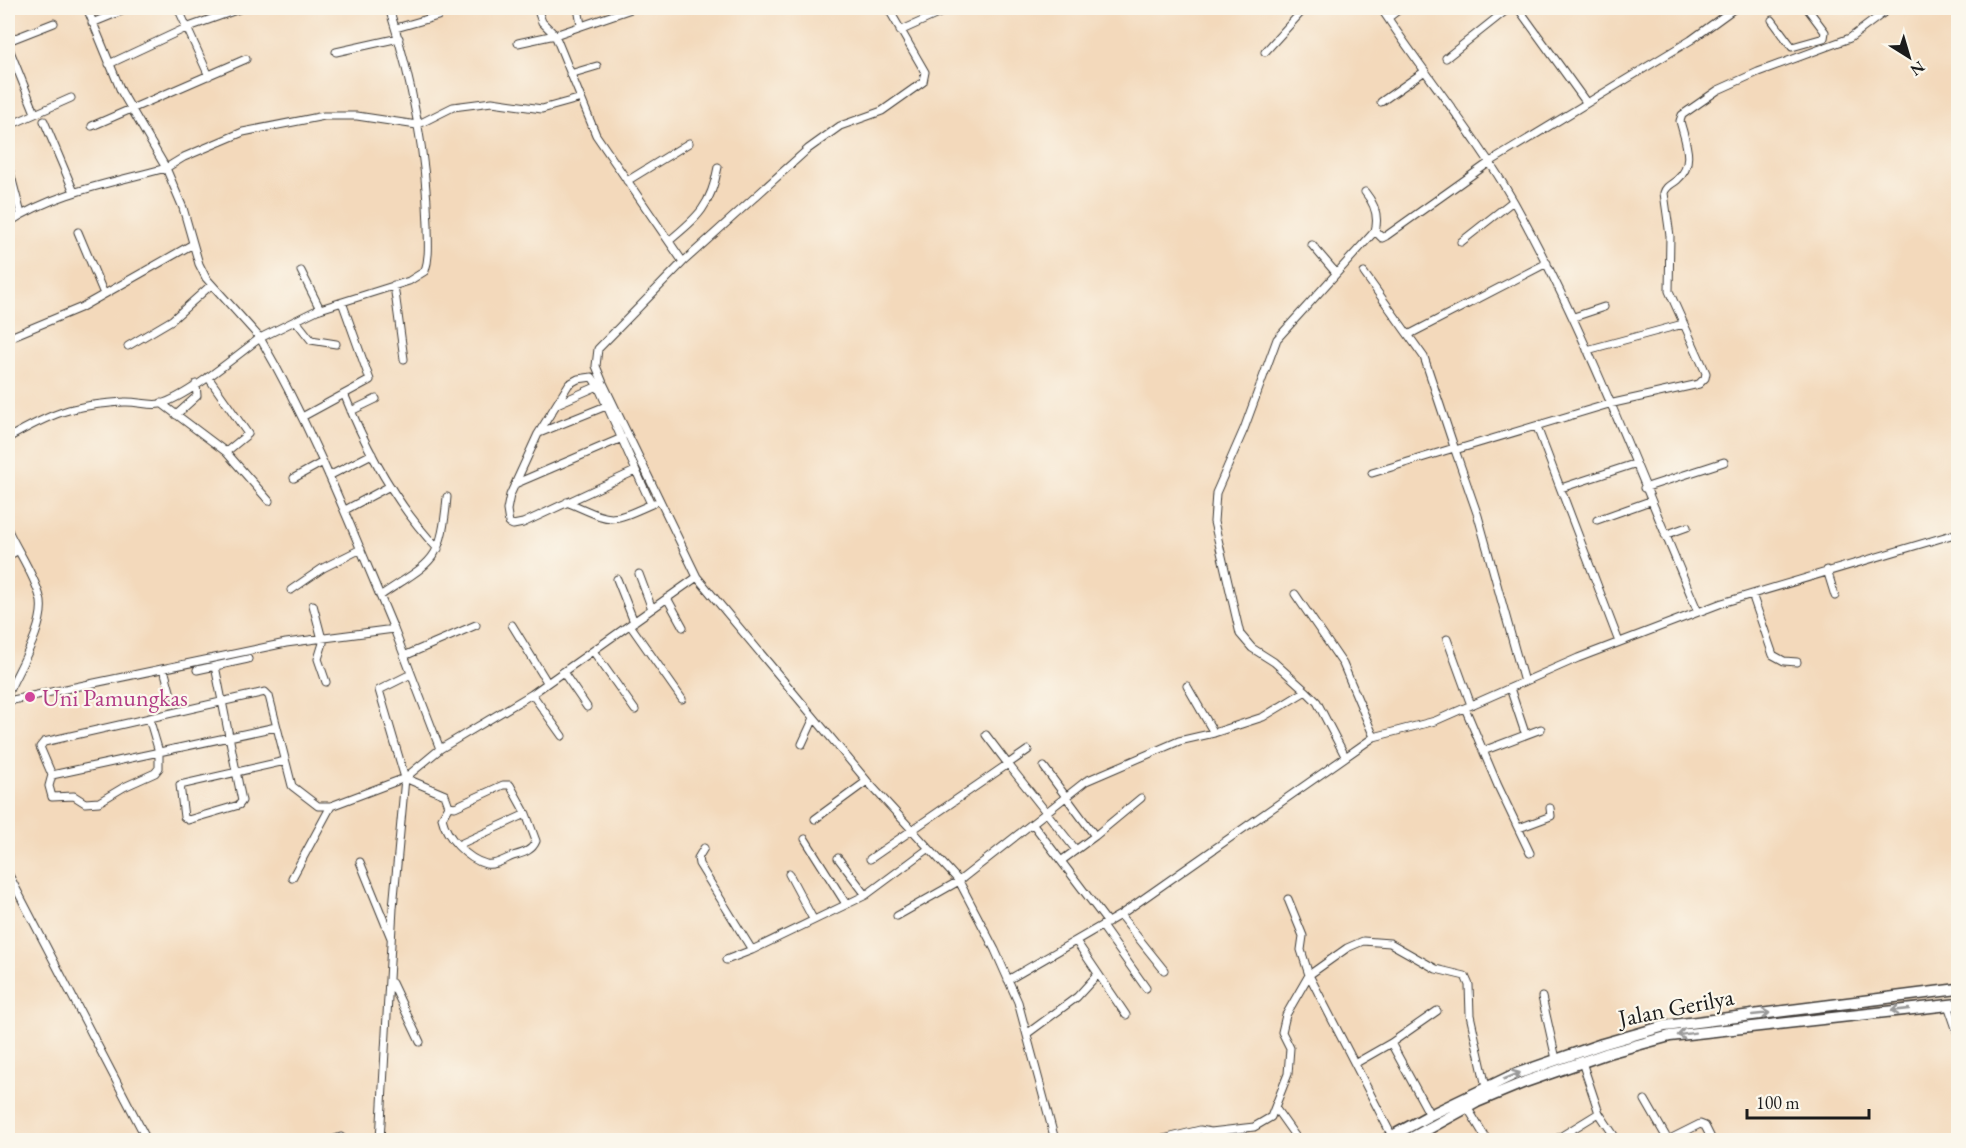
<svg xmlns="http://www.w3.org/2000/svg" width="1966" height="1148" font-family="'EB Garamond',serif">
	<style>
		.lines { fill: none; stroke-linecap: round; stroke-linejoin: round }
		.minor-casing { stroke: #3c3834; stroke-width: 9 }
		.trunk-casing { stroke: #3c3834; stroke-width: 13 }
		.minor { stroke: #fff; stroke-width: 7 }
		.trunk { stroke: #fff; stroke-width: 10 }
		.oneway { stroke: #999 }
		.hotel-dot { fill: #d1479c; stroke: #fbf7ec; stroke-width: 2 }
		.labels { text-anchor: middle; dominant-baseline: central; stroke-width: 4.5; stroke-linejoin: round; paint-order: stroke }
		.hotel-label { font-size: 24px; fill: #b23c85; stroke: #fbf7ec; text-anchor: start }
		.street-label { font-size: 24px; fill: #1c1c1c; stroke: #fbf7ec }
	</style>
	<rect width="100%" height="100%" fill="#fbf7ec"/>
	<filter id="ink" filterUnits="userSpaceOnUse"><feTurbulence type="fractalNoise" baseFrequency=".0167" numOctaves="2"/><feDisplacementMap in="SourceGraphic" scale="12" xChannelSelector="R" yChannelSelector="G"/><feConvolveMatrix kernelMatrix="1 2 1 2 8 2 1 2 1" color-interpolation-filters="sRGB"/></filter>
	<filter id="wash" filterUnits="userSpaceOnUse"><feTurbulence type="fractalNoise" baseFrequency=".008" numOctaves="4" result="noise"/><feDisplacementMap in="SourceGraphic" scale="24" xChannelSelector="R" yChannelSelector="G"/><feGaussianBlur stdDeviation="1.35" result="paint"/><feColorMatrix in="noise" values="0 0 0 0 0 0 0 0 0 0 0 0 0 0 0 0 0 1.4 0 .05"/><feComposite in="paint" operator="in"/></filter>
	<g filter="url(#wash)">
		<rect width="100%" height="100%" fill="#f3d9bb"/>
	</g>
	<g filter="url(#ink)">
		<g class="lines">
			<defs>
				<path id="minor" d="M178 8 209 76
					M389 8C411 77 426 152 428 225 428 241 430 256 425 271L409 281 317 310 260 338C314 431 352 530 394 629
					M537 8 542 22 555 35 596 135 683 262 598 349 596 366 603 383 697 577 867 781 959 881 995 950 1018 1002 1055 1140
					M578 8 581 25
					M1381 8C1424 74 1475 134 1514 202 1587 333 1639 474 1698 612
					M1518 8 1586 102
					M1388 18 1401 8
					M1772 20 1792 47 1824 38 1825 32 1807 8
					M92 23 129 8
					M396 28 438 16
					M900 31 951 8
					M8 41 54 23
					M518 43 555 35 634 8
					M8 46 35 113
					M336 52 399 38
					M1265 52 1305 8
					M1446 58 1509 8
					M109 64 186 28 242 8
					M570 74 597 66
					M1381 102 1425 71
					M44 121 74 192
					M8 126 71 98
					M92 126 246 59
					M8 165 21 214
					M627 181 689 143
					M8 223C55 192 112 183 166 168L121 91 87 8
					M1375 231 1382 238 1386 236 1490 162 1691 40 1735 8
					M78 232 104 294
					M669 241C698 217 711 206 718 167
					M1461 242 1513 201
					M1312 245 1336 273
					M683 262 808 149 840 126 882 111 923 82 925 72 888 8
					M301 271 320 309
					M1364 273 1424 357 1455 450 1609 404 1699 384 1705 378 1706 373 1669 291 1670 236 1664 193C1666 186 1671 185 1677 180 1696 164 1685 141 1680 121L1682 115 1718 90 1758 72 1850 38 1890 8
					M394 285 404 359
					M1574 317 1604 307
					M296 321 311 340 336 344
					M1410 334 1547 263
					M8 338 80 308 193 244
					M128 346 172 320 211 285
					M1587 350 1683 324
					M345 396C367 451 397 506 438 549
					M161 403 226 452 248 434 208 377
					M557 404 598 386
					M351 411 376 399
					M176 415 197 396 196 384
					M302 417 370 380 342 302
					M1537 427 1619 642
					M539 433 606 406
					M8 438C52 413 72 405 124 402 136 401 149 406 160 404 186 398 237 355 260 338L206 278 199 264 183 208 166 168 184 157 243 132 324 116H357L417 125 453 107 492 102 542 109 578 99
					M1455 450 1478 516 1524 682
					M226 452 269 501
					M635 471 523 523 513 525 509 523 507 510 510 495 538 434 569 384 578 379 592 377 598 386 651 504
					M1372 473 1454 448
					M329 476 372 454
					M294 478 323 462
					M517 483 622 438
					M1561 488 1634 464
					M1644 488 1724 462
					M567 502C614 522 607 524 654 503
					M345 510 390 486
					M1597 520 1650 501
					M8 530C18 552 34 574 40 597 48 622 18 670 8 693
					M1665 535 1687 527
					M8 556 17 551
					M1827 570 1835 596
					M639 574 652 609
					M617 579 634 622
					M291 590 323 568 361 549
					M1295 594 1343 664 1374 737
					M1752 594 1773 655 1784 661 1797 662
					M380 596C433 560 441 564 447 497
					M667 598 683 627
					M313 605 323 643 318 659 326 682
					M512 625 547 682
					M630 625 682 699
					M1447 639 1471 705
					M593 651 635 710
					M404 656 476 625
					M215 666 242 801 239 805 188 820 184 817 180 785 285 761
					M164 669 171 695
					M197 670 248 659
					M563 672 587 707
					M1187 686 1214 733
					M1510 688 1524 730
					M1306 691 1274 662 1252 648 1240 634 1214 522 1216 493 1244 429 1277 339 1375 231C1379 217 1374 203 1365 192
					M532 694 562 736
					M8 701 286 643 394 629 440 749
					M1465 708 1498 786 1530 853
					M149 718 159 752V768L155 773 124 787 99 802 85 803 74 796 52 797 49 786 52 775 40 747 44 742 265 692 269 696 292 786 318 806H331L405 778 445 795 449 806 455 807 503 785H510L526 814 536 841C532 851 523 853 513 856 505 859 495 866 486 864 467 859 446 837 442 818L449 806
					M986 735 1008 764 1028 750
					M802 744 814 718
					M1483 751 1541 729
					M1044 767 1095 836 1141 798
					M52 775 276 727
					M405 778 379 690 411 674
					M815 819 867 781
					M1033 824 1108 923
					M1519 828 1551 816 1550 808
					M805 839 846 904
					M458 845 526 814
					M704 848 698 858 699 864 752 950 866 895 928 849
					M838 858 866 895
					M870 859 1008 764 1076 850
					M1061 861 1095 836
					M360 862 391 938
					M8 873 147 1140
					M789 874 813 919
					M292 878 331 806
					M1288 899 1303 936 1301 950 1309 975 1392 1136
					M1120 915 1164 970
					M897 916 959 881 1086 781 1179 741 1214 733 1263 717 1306 691 1317 702 1345 756
					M1102 926 1146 988
					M1076 941 1126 1015
					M726 960 752 950
					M1008 980 1120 915 1374 737 1435 721 1578 658 1722 603 1958 533
					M392 983 420 1042
					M1542 997 1556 1059
					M1948 1005 1958 1034
					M1028 1033 1077 997 1098 974
					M1391 1043 1430 1115
					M1582 1062 1599 1113 1617 1140
					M1356 1063 1391 1043 1437 1011
					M1645 1100 1668 1140
					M1467 1107 1487 1140
					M1276 1109 1298 1140
					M332 1140 341 1137 345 1140
					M380 1140 393 908 405 778 440 749 532 694 697 577
					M1102 1140H1111
					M1159 1140 1200 1130 1211 1132 1254 1127 1271 1117 1288 1074 1290 1048 1282 1032 1286 1015 1309 975 1347 948 1363 941 1390 943 1436 969 1465 976 1469 985 1470 1015 1486 1087
					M1555 1140 1599 1113
					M1668 1140 1700 1124 1705 1126 1712 1140"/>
				<path id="trunk" d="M1385 1140 1430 1115 1513 1075 1602 1044 1665 1026 1958 989
					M1408 1140 1477 1102 1525 1082 1608 1053 1670 1036 1958 1004"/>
			</defs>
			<use href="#minor" class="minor-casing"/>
			<use href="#trunk" class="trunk-casing"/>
			<use href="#minor" class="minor"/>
			<use href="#trunk" class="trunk"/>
		</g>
		<defs><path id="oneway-shaft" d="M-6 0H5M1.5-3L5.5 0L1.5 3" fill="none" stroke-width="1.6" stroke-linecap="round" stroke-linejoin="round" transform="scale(1.5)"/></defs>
		<g class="oneway">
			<use href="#oneway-shaft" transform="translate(1900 1010) rotate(174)"/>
			<use href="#oneway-shaft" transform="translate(1761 1014) rotate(-6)"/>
			<use href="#oneway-shaft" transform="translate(1686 1034) rotate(171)"/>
			<use href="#oneway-shaft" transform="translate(1512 1076) rotate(-22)"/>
		</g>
	</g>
	<circle class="hotel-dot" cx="30" cy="697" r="6"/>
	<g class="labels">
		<g class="hotel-label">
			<text x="42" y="697">Uni Pamungkas</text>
		</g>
		<g class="street-label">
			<text transform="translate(1676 1007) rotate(-11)">Jalan Gerilya</text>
		</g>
	</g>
	<rect width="1966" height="1148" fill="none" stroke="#fbf7ec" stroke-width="30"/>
	<g transform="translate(1909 57) rotate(143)" stroke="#fbf7ec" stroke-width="4.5" paint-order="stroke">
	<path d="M0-4.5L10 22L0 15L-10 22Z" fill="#1c1c1c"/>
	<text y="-9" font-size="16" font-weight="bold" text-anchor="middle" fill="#1c1c1c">N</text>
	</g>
	<path d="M1747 1109v9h122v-9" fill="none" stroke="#1c1c1c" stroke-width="3"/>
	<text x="1756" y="1109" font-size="18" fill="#1c1c1c" stroke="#fbf7ec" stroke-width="4.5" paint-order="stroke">100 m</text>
</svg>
